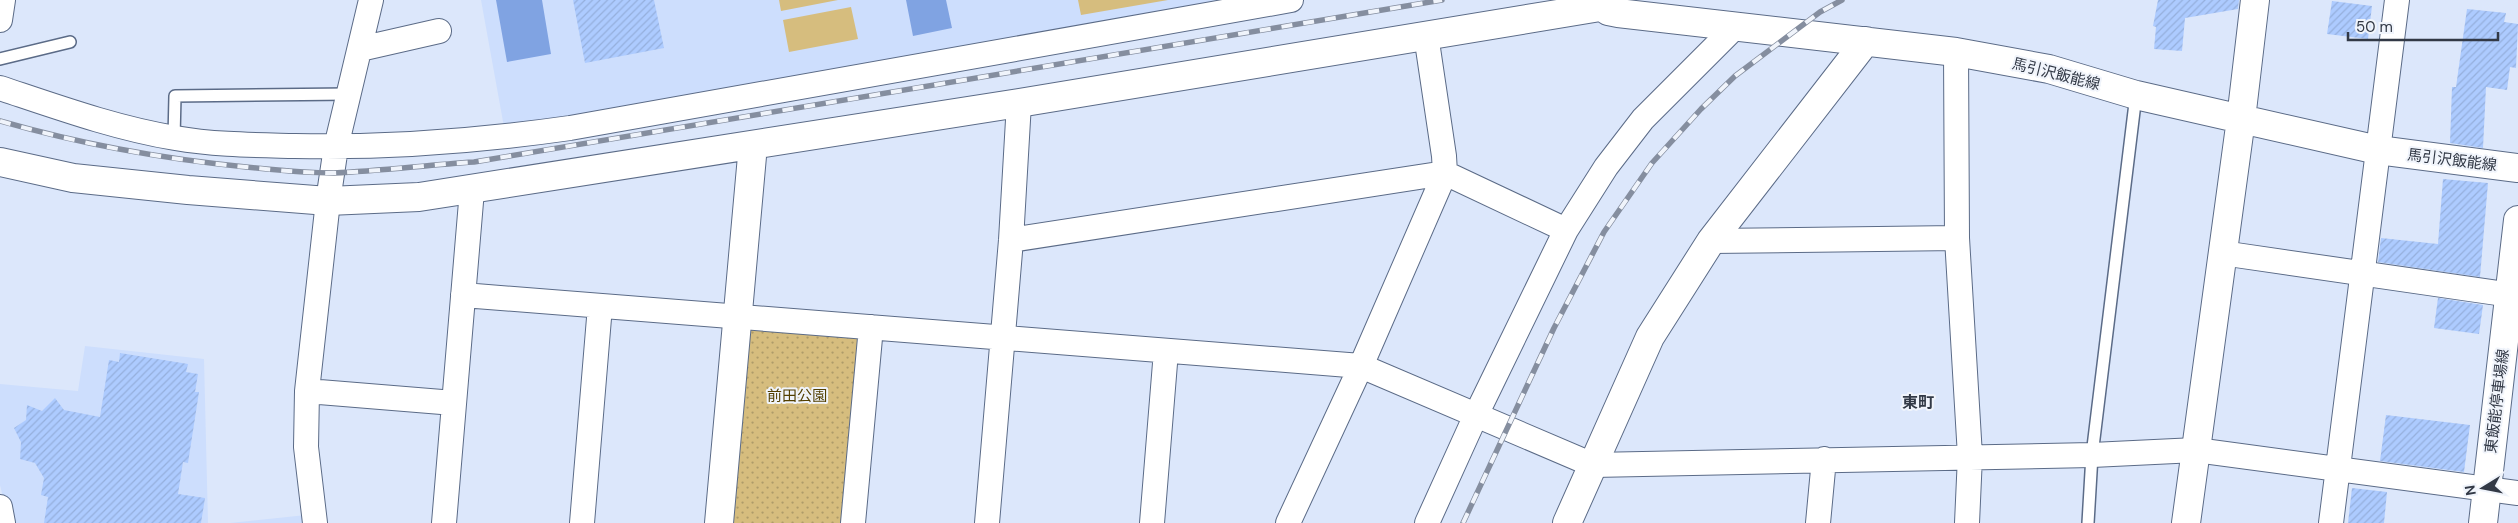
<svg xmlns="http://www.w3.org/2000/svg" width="2518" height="523" font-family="'DM Sans','Noto Sans JP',sans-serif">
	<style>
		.built { fill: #cddefd }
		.park { fill: url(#park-dots) }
		.garden { fill: #d6bd7e }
		.water { fill: #80a3e2 }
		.building { fill: url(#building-hatch) }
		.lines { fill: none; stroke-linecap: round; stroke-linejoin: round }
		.lane-casing { stroke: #5b6b87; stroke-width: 14 }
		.street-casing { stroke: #5b6b87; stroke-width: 26 }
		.secondary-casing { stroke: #5b6b87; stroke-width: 30 }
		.lane { stroke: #fff; stroke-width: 11 }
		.street { stroke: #fff; stroke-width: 24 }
		.secondary { stroke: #fff; stroke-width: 28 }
		.rail-casing { stroke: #858e9f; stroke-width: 5.5 }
		.rail { stroke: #f0f4fb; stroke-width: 4; stroke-dasharray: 11; stroke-linecap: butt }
		.labels { text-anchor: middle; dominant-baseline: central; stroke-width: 4; stroke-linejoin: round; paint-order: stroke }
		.street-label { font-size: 15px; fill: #323946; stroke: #f0f4fb }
		.park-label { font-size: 15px; fill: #523f00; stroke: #f0f4fb }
		.neighbourhood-label { font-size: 16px; font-weight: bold; fill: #323946; stroke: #f0f4fb }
	</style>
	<defs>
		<pattern id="park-dots" width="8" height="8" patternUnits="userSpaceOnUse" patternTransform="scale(1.25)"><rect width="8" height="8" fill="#d6bd7e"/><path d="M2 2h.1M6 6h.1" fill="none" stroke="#ae9b69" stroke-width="1.8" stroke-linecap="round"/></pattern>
		<pattern id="building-hatch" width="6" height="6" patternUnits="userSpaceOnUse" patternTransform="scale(1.25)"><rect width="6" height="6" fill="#adcbff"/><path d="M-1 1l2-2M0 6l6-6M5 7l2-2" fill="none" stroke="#95afdc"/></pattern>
	</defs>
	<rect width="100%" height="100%" fill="#dce7fb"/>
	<path class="built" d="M481 0H1238L504 127Z
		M85 346 204 359 208 523H9L0 485V384L78 391Z
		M306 515 307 523H230Z"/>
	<path class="park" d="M737 316 871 327 853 523H719Z"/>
	<path class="garden" d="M779 0H838L781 11Z
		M1078 0H1168L1081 15Z
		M851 7 858 39 789 52 783 20Z"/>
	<path class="water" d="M496 0H542L551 54 507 62Z
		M906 0H946L952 28 913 36Z"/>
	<path class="building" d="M573 0H654L664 48 585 63Z
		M2158 0H2239L2238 9 2185 18 2182 51 2154 49 2156 27 2153 26Z
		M2332 1 2372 6 2368 39 2327 34Z
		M2467 9 2506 13 2504 22 2518 24 2516 68 2510 67 2507 90 2486 87 2483 148 2450 143 2452 87H2456Z
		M2443 179 2488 183 2480 277 2378 262 2381 238 2438 244Z
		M2438 298 2483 305 2479 334 2434 328Z
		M120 353 188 364 186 372 198 374 195 392H199L188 463 183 462 178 494 205 498 201 523H44L48 497 41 495 44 478 35 463 20 459 21 442 14 428 26 420 27 405 42 411 55 398 64 410 100 417 109 360 119 362Z
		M2386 415 2470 425 2464 472 2380 461Z
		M2352 488 2387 492 2384 523H2348Z"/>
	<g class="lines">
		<defs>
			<path id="lane" d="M0 59 70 42
				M174 138 175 96 350 94
				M2088 523 2092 455 2136 95"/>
			<path id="street" d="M0 20 3 0
				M360 49 439 31
				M1956 52 1957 238 1970 456 1967 523
				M0 88C57 107 115 128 175 138 215 145 255 145 295 146 388 148 479 141 570 128L1291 0
				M1011 240 1445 173 1566 230
				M1711 241 1957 238
				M2222 253 2518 296
				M463 295 1361 366 1593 465 2092 455 2196 450 2518 493
				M307 391 454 403
				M0 507 3 523
				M315 523 306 447 307 391 328 201 336 147 371 0
				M444 523 472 190
				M582 523 600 306
				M853 523 871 327
				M987 523 1011 240 1019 103
				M1152 523 1166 351
				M1288 523 1361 366 1445 173 1444 156 1426 35
				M1427 523 1476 415 1566 230 1606 167 1643 119 1736 26
				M1818 523 1824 459
				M2331 523 2397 0"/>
			<path id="secondary" d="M1593 0 1608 11 1618 13 1956 52 2049 69 2136 95 2378 150 2518 168
				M0 162 73 178 188 190 328 201 419 197 1019 103 1600 7
				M719 523 753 145
				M1567 523 1650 337 1711 241 1866 41
				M2186 523 2241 119 2255 0
				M2483 523 2518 220"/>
		</defs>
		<use href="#lane" class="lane-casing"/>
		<use href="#street" class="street-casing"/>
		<use href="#secondary" class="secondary-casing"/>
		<use href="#lane" class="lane"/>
		<use href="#street" class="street"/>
		<use href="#secondary" class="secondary"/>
		<defs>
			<path id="rail" d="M0 121C80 144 163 159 246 167 275 170 305 173 334 173 380 171 427 165 474 162L1442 0
				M1463 523 1554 328 1604 232 1652 163 1701 109 1735 76 1820 12 1842 0"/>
		</defs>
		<use href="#rail" class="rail-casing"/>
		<use href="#rail" class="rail"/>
	</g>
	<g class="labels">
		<g class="street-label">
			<text transform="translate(2056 74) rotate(14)">馬引沢飯能線</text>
			<text transform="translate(2452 160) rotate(7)">馬引沢飯能線</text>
			<text transform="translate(2497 401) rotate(-83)">東飯能停車場線</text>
		</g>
		<g class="park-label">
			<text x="797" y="396">前田公園</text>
		</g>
		<g class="neighbourhood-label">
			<text x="1918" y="402">東町</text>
		</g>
	</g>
	<g transform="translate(2483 488) rotate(260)" stroke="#f0f4fb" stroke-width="4" paint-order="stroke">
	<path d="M0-4L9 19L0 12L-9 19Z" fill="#323946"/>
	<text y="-8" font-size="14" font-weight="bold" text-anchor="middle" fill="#323946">N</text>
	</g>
	<path d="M2348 32v8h150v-8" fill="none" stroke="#323946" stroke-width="2.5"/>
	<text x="2356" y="32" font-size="15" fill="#323946" stroke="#f0f4fb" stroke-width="4" paint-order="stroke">50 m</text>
</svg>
